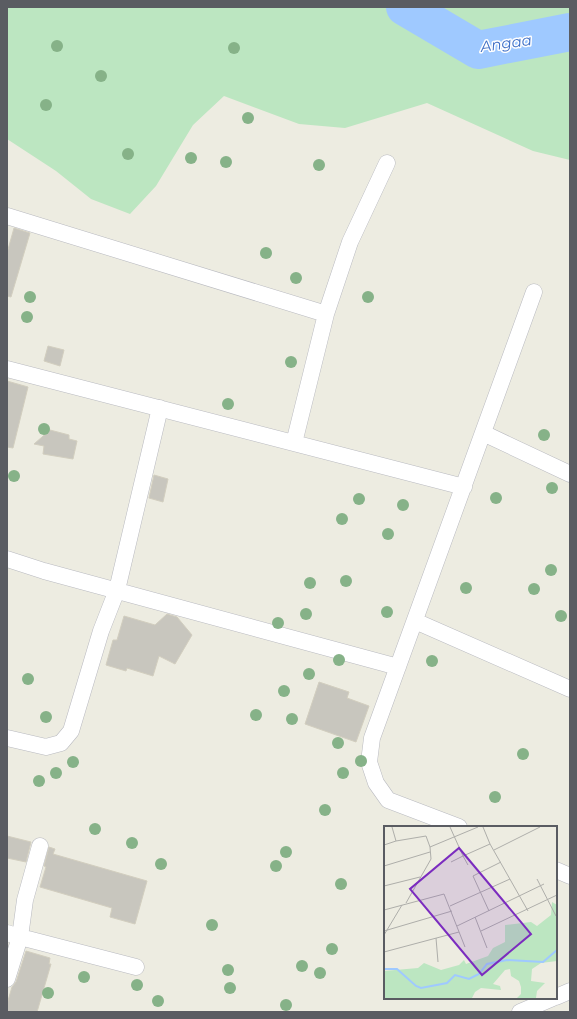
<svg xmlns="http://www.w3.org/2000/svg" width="577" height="1019" font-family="Montserrat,sans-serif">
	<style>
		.green { fill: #bce6c1 }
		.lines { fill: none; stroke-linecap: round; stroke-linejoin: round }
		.river { stroke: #9fc9ff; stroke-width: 38 }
		.building { fill: #c8c6be; stroke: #d2cebf }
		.street-casing { stroke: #b9bac0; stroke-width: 17 }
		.street { stroke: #fff; stroke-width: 16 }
		.tree { fill: #86b288 }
		.labels { text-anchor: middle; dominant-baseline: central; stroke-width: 3; stroke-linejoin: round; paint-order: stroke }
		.water-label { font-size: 15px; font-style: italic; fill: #3f6fc5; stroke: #fff }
		.inset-river { fill: none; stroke: #9fc9ff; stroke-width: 2 }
		.inset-road { fill: none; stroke: #aeaeaa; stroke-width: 1 }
		.view { fill: #7b2cbf; fill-opacity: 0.15; stroke: #7b2cbf; stroke-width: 2 }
		.inset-edge { fill: none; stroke: #5a5c62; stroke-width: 2 }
	</style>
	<rect width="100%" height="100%" fill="#edece1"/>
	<path class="green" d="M7 7H570V160L533 151 427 103 345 128 299 124 224 96 193 125 156 186 130 214 91 199 56 171 7 139Z"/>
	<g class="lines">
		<path class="river" d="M405 7 478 50 570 32"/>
	</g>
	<path class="building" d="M14 228 30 233 11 297 7 296V253Z
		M48 346 64 350 60 366 44 361Z
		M7 381 28 387 13 448 7 447Z
		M50 430 69 435V439L77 441 73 459 43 454 44 446 34 444Z
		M154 475 168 479 163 502 149 498Z
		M167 614 177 617 192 635 175 664 159 656 153 676 127 668 126 671 106 665 113 640H117L124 616 155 625Z
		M319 682 349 692 347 698 369 706 356 742 305 724Z
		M7 836 31 842 26 862 7 858Z
		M49 847 55 849 53 854 147 881 135 924 110 917 112 908 40 887 46 867 44 866Z
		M26 951 50 958 49 964H51L37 1012H7V1004L12 987 16 982Z"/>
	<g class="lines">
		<defs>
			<path id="street" d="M7 216 326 314
				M7 369 464 487
				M483 433 570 474
				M294 443 326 314 350 242 387 163
				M7 559 44 571 398 667
				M415 621 570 689
				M7 738 46 747 61 743 71 731 101 631 117 590 160 408
				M459 827 388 800 376 783 369 762 372 738 534 292
				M40 846 25 900 20 937 136 967
				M556 870 570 876
				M7 933 20 937 7 979
				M556 997 570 991
				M520 1012 553 998"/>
		</defs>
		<use href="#street" class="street-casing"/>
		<use href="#street" class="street"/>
	</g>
	<g class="tree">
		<circle cx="57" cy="46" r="6"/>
		<circle cx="234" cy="48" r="6"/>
		<circle cx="101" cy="76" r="6"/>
		<circle cx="46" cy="105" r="6"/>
		<circle cx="248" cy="118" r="6"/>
		<circle cx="128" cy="154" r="6"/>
		<circle cx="191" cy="158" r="6"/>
		<circle cx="226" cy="162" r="6"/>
		<circle cx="319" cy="165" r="6"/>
		<circle cx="266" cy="253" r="6"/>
		<circle cx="296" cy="278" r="6"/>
		<circle cx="30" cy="297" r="6"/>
		<circle cx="368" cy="297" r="6"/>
		<circle cx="27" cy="317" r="6"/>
		<circle cx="291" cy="362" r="6"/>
		<circle cx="228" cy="404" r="6"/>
		<circle cx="44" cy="429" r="6"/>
		<circle cx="544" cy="435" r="6"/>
		<circle cx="14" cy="476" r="6"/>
		<circle cx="552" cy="488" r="6"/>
		<circle cx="496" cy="498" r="6"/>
		<circle cx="359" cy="499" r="6"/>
		<circle cx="403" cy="505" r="6"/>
		<circle cx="342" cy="519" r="6"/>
		<circle cx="388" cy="534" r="6"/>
		<circle cx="551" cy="570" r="6"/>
		<circle cx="346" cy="581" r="6"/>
		<circle cx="310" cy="583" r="6"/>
		<circle cx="466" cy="588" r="6"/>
		<circle cx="534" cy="589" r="6"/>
		<circle cx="387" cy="612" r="6"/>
		<circle cx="306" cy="614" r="6"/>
		<circle cx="561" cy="616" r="6"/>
		<circle cx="278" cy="623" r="6"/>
		<circle cx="339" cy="660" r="6"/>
		<circle cx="432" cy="661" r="6"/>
		<circle cx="309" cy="674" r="6"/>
		<circle cx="28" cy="679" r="6"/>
		<circle cx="284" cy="691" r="6"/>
		<circle cx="256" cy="715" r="6"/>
		<circle cx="46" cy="717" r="6"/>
		<circle cx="292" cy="719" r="6"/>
		<circle cx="338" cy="743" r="6"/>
		<circle cx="523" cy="754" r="6"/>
		<circle cx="361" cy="761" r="6"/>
		<circle cx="73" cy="762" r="6"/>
		<circle cx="56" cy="773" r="6"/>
		<circle cx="343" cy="773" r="6"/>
		<circle cx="39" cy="781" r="6"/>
		<circle cx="495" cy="797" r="6"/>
		<circle cx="325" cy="810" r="6"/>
		<circle cx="95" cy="829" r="6"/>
		<circle cx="132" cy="843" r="6"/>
		<circle cx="286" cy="852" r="6"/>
		<circle cx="161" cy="864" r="6"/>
		<circle cx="276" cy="866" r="6"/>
		<circle cx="341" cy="884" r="6"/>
		<circle cx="212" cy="925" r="6"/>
		<circle cx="332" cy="949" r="6"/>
		<circle cx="302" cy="966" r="6"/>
		<circle cx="228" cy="970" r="6"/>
		<circle cx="320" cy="973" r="6"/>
		<circle cx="84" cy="977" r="6"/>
		<circle cx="137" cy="985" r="6"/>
		<circle cx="230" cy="988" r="6"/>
		<circle cx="48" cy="993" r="6"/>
		<circle cx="158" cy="1001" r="6"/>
		<circle cx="286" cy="1005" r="6"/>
	</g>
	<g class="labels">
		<g class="water-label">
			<text transform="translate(506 43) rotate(-8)">Angaa</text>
		</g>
	</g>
	<g transform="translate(384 826)">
		<rect width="173" height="173" fill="#edece1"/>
		<path d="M168 76 173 79V135L157 137 148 143 147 155 161 157 153 165 152 172H133L137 168V161L135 155 127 150 126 143 121 144 109 158 116 160 117 164 97 162 91 166 88 172H0V145L34 142 40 137 57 144 75 139 80 134 82 138 104 130 109 122 121 116V99L147 96 153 100 167 89Z" fill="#bce6c1"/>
		<path class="inset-river" d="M0 143H13L32 160 37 162 63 157 71 149 85 153 95 148 103 138 123 134 159 136 173 124"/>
		<path class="inset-road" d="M66 1 79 30 106 18M99 1 106 18 144 85M12 15 42 10 46 21 47 33 22 77M0 19 12 15 8 1M46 21 94 1M110 24 156 1M67 36 79 30 84 39M0 40 46 26M153 53 172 90M0 60 36 51M66 80 126 53M0 84 60 68 81 121M105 85 89 50 117 36M91 91 103 122M73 100 160 58M0 105 68 85M97 105 173 69M0 109 18 79M52 112 54 136M0 126 75 106"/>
		<path class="view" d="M75 22 147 108 98 149 26 63Z"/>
		<rect width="173" height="173" class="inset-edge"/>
	</g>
	<rect width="577" height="1019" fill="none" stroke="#5a5c62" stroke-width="16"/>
</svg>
